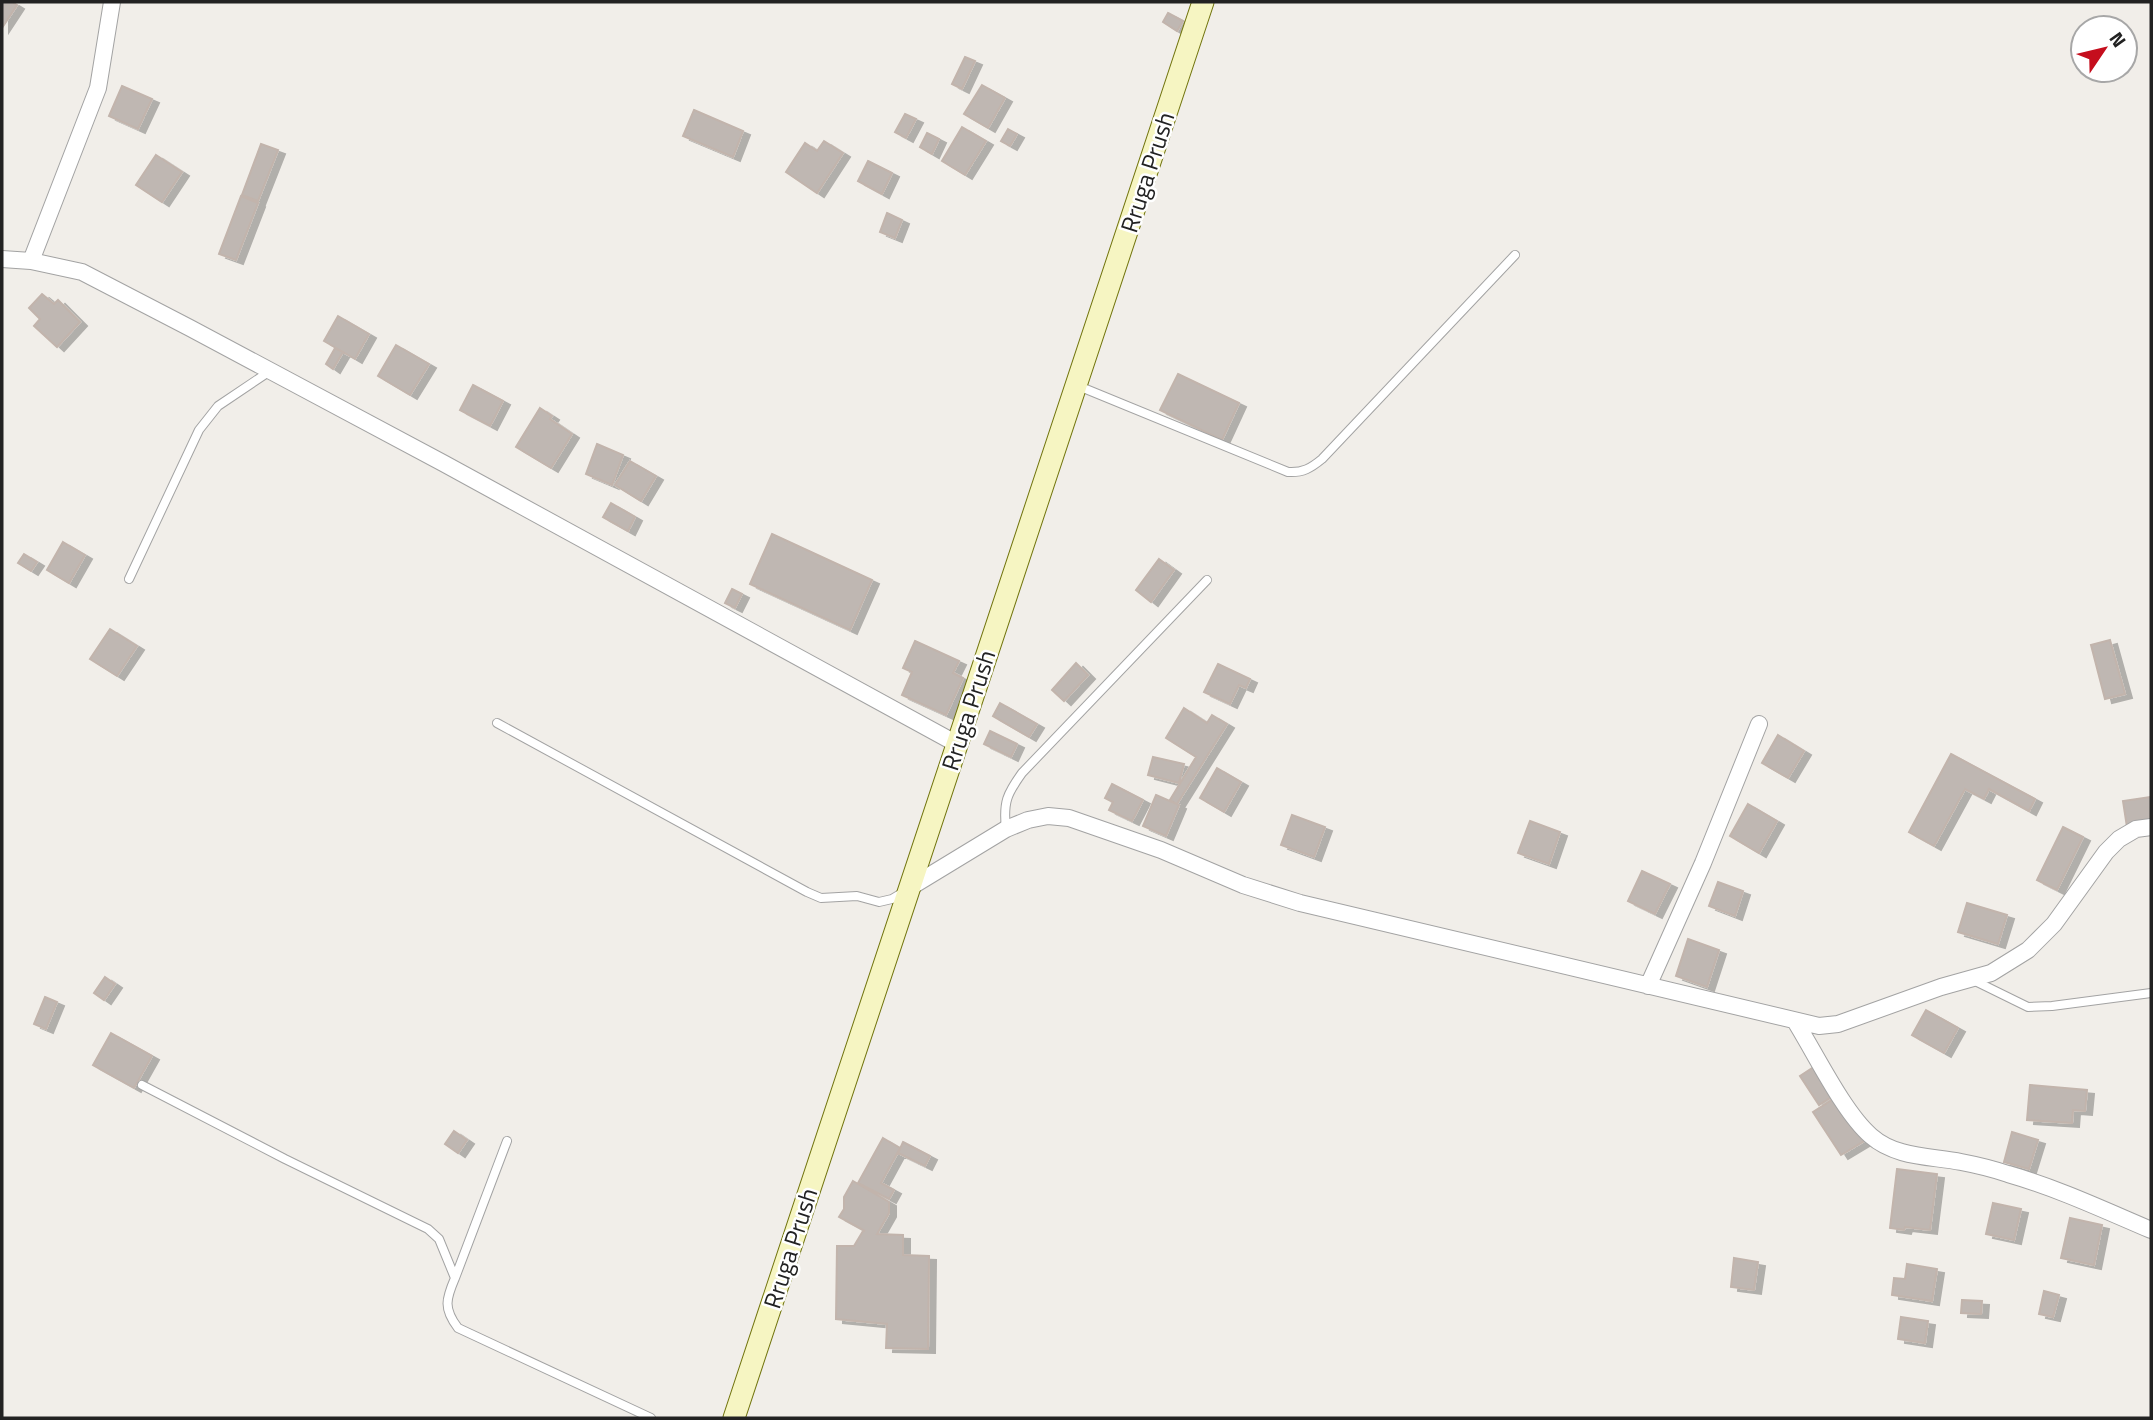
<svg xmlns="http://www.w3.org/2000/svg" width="2153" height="1420" font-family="'Titillium Web',sans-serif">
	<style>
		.building { fill: #bfb7b2; stroke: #c2b4ac; stroke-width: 2; filter: url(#shadow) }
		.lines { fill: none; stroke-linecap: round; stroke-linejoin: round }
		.lane-casing { stroke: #a3a3a3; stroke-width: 10 }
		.street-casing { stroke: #a3a3a3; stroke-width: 18 }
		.secondary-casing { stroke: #71740d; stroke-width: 23 }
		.lane { stroke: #fff; stroke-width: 8 }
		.street { stroke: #fff; stroke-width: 16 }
		.secondary { stroke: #f6f5c2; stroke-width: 21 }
		.labels { text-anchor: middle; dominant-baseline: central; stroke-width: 5; stroke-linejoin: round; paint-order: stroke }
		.street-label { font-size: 24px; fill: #222; stroke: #fff }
	</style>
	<defs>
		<filter id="shadow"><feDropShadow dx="7" dy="4" stdDeviation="0" flood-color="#0004"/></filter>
	</defs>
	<rect width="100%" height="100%" fill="#f1eee9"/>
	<path class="building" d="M2 2H12L17 5 2 28Z
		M1168 13 1183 21 1177 31 1163 22Z
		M965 57 975 61 962 89 952 84Z
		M982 85 1005 98 988 128 964 114Z
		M122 86 152 99 138 129 109 116Z
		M694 110 743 131 733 157 683 136Z
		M905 114 916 119 906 138 895 132Z
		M962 127 986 141 965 175 942 161Z
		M1008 129 1017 134 1010 146 1001 141Z
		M927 133 939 139 932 154 920 147Z
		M824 141 843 153 817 193 786 172 805 143 817 151Z
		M261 144 278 150 258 201 242 195Z
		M156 155 182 172 162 202 136 185Z
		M868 161 892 173 882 194 858 181Z
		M241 196 258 203 236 260 219 254Z
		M887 213 902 220 895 238 880 232Z
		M42 294 54 304 58 300 80 322 57 347 34 326 40 319 29 308Z
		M338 316 369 334 355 359 324 341Z
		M396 345 429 364 410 395 378 376Z
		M335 348 343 352 333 369 326 364Z
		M1178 374 1239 403 1222 440 1160 410Z
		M473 385 503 401 490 426 460 410Z
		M540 408 552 416 550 419 572 434 551 468 516 447Z
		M597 444 623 455 612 485 586 474Z
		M630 461 656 476 641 501 615 485Z
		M611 503 635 517 628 531 603 517Z
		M772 534 872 580 850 630 750 584Z
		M63 542 85 555 69 583 47 570Z
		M24 554 37 562 31 571 18 563Z
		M1159 559 1174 570 1151 602 1136 590Z
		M732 589 742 594 735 608 725 603Z
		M110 629 137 646 117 676 90 659Z
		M2110 640 2125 694 2105 699 2091 645Z
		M915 641 959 661 953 673 963 678 946 715 902 695 912 672 903 668Z
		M1076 663 1088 675 1064 701 1052 690Z
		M1218 664 1250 679 1246 688 1239 685 1230 704 1204 692Z
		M1000 703 1037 724 1029 737 993 716Z
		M1184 708 1207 723 1212 715 1227 724 1177 804 1170 800 1196 757 1166 738Z
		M990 731 1017 744 1011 757 984 744Z
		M1778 735 1804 751 1788 778 1762 763Z
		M1951 754 2035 799 2029 811 1989 789 1984 799 1965 789 1934 846 1909 832Z
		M1153 757 1184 764 1179 783 1148 775Z
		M1217 768 1241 782 1224 812 1200 798Z
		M1112 784 1143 800 1132 821 1109 810 1113 802 1105 798Z
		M1156 795 1179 805 1166 836 1143 826Z
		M2151 797V823L2127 827 2123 801Z
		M1748 804 1777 821 1759 853 1730 836Z
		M1292 815 1325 827 1314 857 1281 845Z
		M1530 821 1560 832 1549 864 1518 853Z
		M2063 827 2083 837 2057 890 2037 880Z
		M1642 871 1670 884 1655 914 1628 901Z
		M1718 882 1743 891 1735 916 1709 906Z
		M1967 903 2007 915 1998 944 1958 932Z
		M1688 939 1719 950 1707 987 1676 976Z
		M105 977 115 984 104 1000 94 993Z
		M45 997 57 1002 46 1029 34 1024Z
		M1926 1010 1958 1028 1944 1053 1912 1035Z
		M111 1033 152 1056 134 1088 93 1065Z
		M1817 1065 1836 1094 1819 1105 1800 1076Z
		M2030 1085 2087 1090 2085 1111 2073 1110 2072 1123 2027 1120Z
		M1838 1096 1866 1140 1841 1155 1813 1112Z
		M454 1131 467 1140 458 1153 445 1144Z
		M2012 1132 2038 1140 2029 1169 2004 1162Z
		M883 1138 900 1148 881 1183 894 1190 889 1199 858 1183Z
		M903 1142 930 1156 925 1166 898 1153Z
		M1897 1169 1937 1174 1930 1230 1905 1227 1904 1230 1890 1228Z
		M853 1181 889 1202V1213L877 1234 903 1235V1255L929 1256 928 1349 886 1348 887 1324 836 1319 837 1246H854L863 1231H865L839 1217 844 1209V1197Z
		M1993 1203 2021 1209 2014 1240 1986 1234Z
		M2070 1218 2102 1225 2094 1265 2061 1258Z
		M1734 1258 1758 1262 1754 1290 1731 1287Z
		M1907 1264 1937 1269 1932 1301 1892 1295 1894 1278 1905 1279Z
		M2044 1291 2059 1295 2053 1317 2039 1314Z
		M1962 1300 1982 1301 1981 1314 1961 1313Z
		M1901 1317 1928 1321 1925 1343 1898 1339Z"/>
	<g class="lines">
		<defs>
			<path id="lane" d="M1076 385 1288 472C1303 473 1311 468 1322 459L1515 255
				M129 579 199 430 218 406 270 371
				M497 723 807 892 821 898 857 896 879 902 892 899 902 893
				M1006 829C1003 802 1007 794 1022 773L1207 580
				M1973 980 2028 1007 2052 1006 2151 993
				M142 1085 285 1159 428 1229 439 1239 455 1278C446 1299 443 1308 458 1328L651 1418
				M455 1278 507 1141"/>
			<path id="street" d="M112 2 98 88 31 261 82 272 190 328 443 463 957 744
				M2 259 31 261
				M909 888 1006 829 1028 820 1048 816 1069 818 1161 850 1243 885 1300 903 1819 1026 1838 1024 1941 987 1991 973 2028 950 2054 924 2106 852 2119 839 2136 829 2151 827
				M1648 986 1703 863 1759 724
				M1795 1021C1815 1053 1844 1113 1871 1136 1896 1158 1931 1156 1961 1162 1977 1165 1993 1169 2008 1174 2057 1188 2104 1210 2151 1230"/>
			<path id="secondary" d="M734 1418 1203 2"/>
		</defs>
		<use href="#lane" class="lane-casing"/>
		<use href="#street" class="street-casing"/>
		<use href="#secondary" class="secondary-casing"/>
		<use href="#lane" class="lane"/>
		<use href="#street" class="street"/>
		<use href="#secondary" class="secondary"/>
	</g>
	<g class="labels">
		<g class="street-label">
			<text transform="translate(1147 172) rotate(-72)">Rruga Prush</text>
			<text transform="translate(968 710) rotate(-72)">Rruga Prush</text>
			<text transform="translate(790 1248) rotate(-72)">Rruga Prush</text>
		</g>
	</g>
	<rect width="2153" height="1420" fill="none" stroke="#222222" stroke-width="7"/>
	<g transform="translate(2104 49) rotate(55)"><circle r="33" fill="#ffffff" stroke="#a7a7a7" stroke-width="2"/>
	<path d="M0-5L12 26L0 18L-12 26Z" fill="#c50e1d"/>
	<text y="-10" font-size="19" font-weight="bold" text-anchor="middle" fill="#222222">N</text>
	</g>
</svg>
